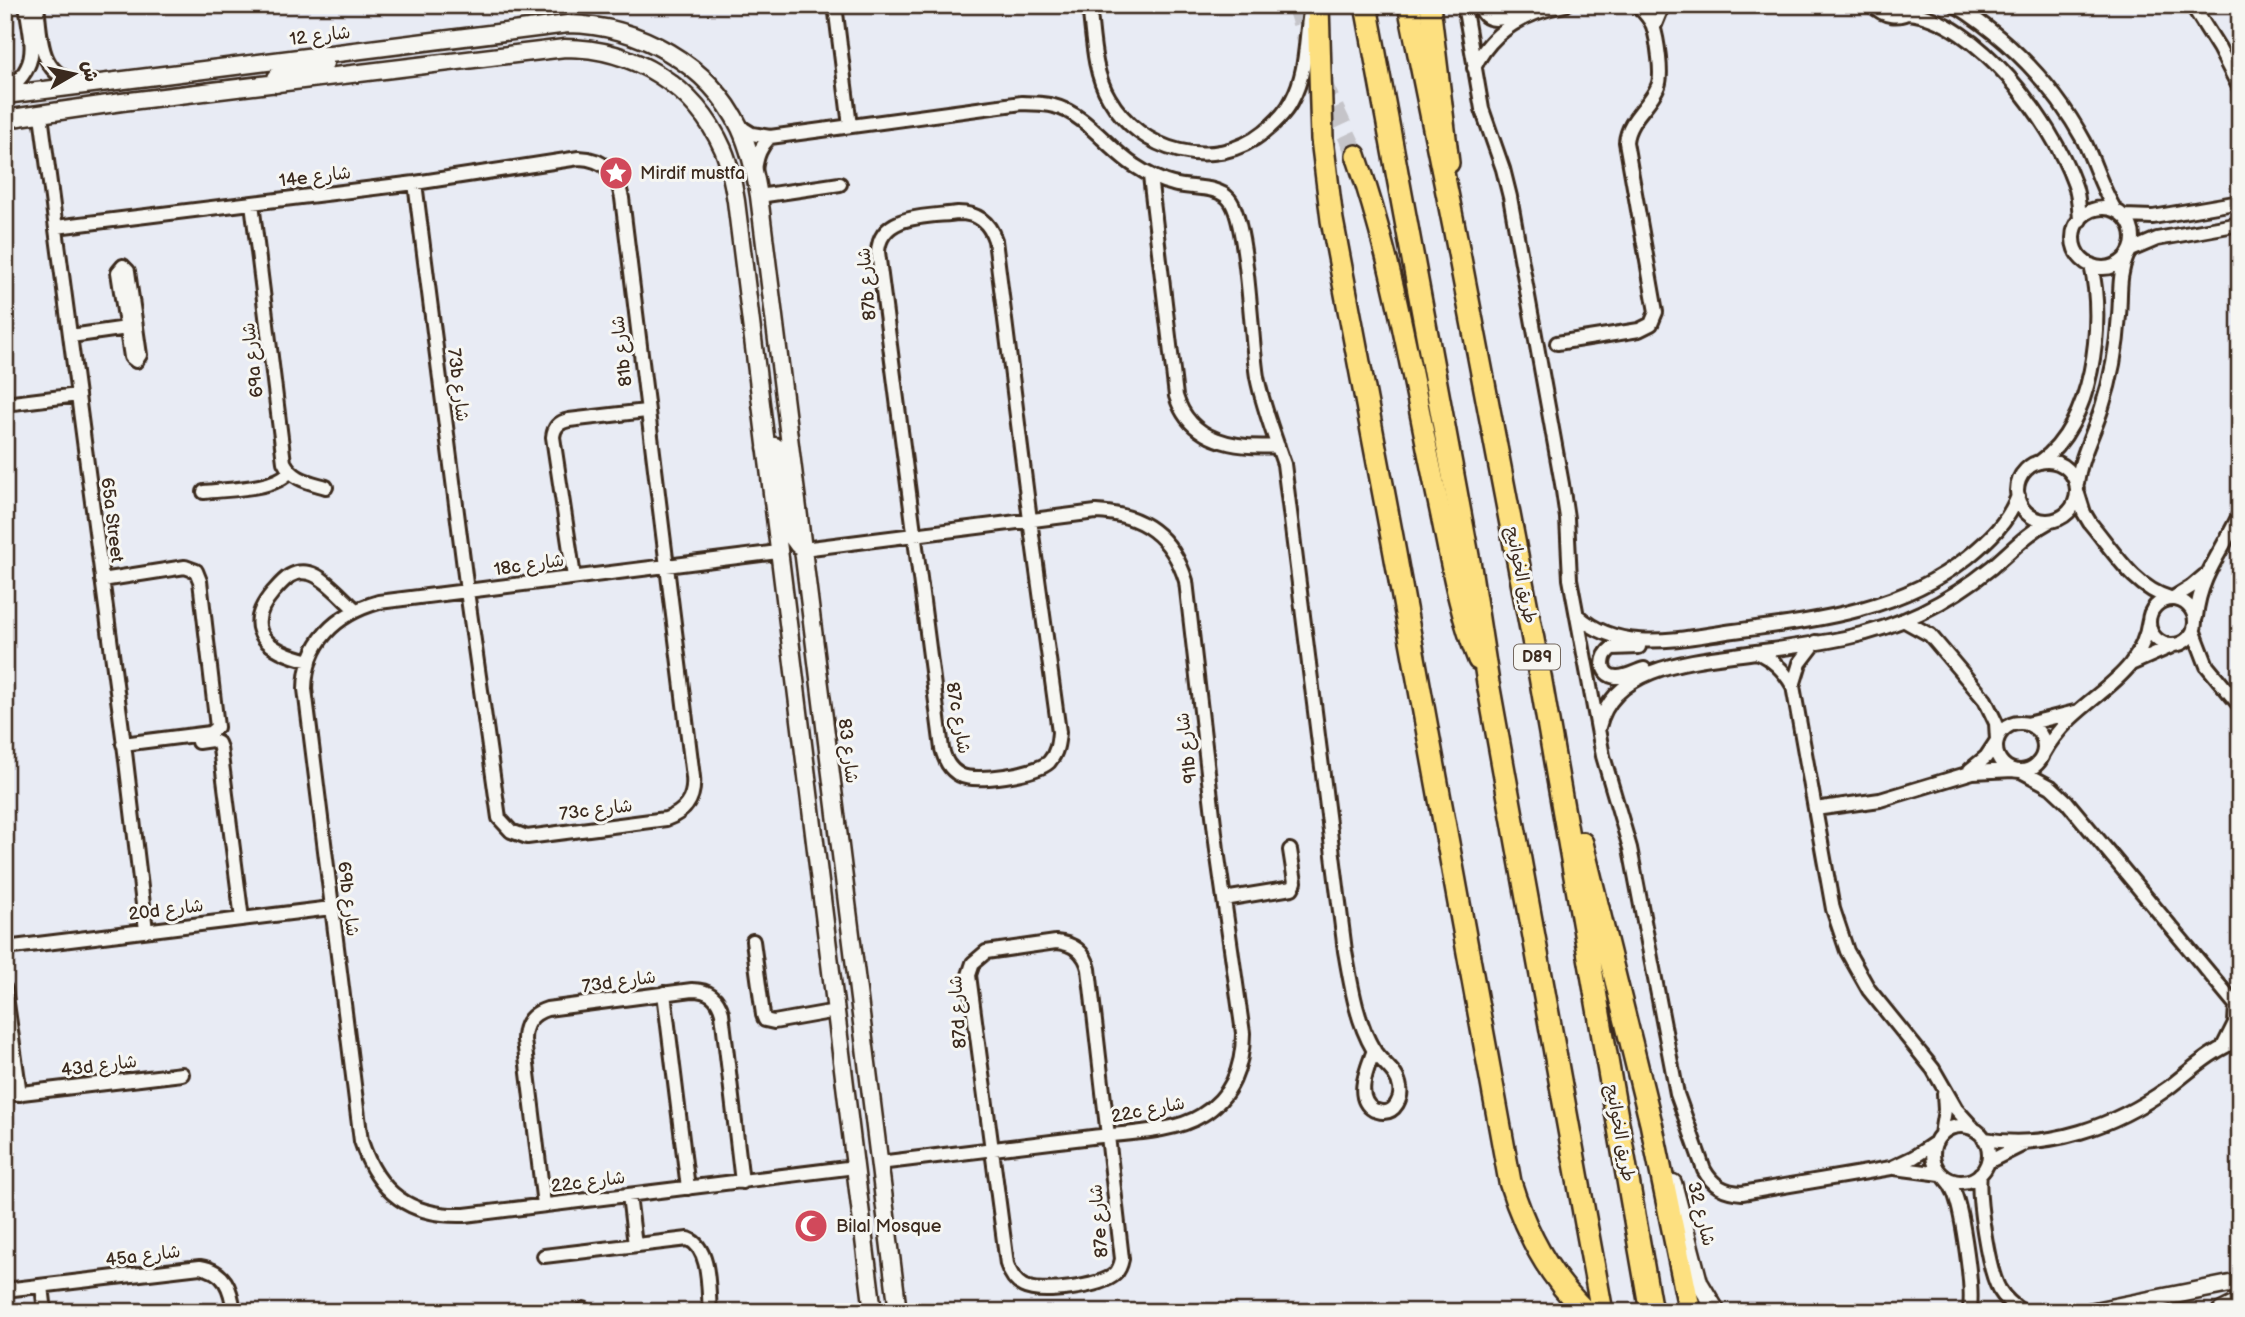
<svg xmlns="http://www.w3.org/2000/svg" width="2245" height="1317" font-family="'Balsamiq Sans','Playpen Sans Arabic',sans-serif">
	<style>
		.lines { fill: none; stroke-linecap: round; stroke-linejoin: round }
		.primary-tunnel { stroke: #c5c4c9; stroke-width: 19; stroke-dasharray: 19 10; stroke-linecap: butt }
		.minor-casing { stroke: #3b2a1e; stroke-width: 18 }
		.tertiary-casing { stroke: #3b2a1e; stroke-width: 21 }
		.primary-casing { stroke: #3b2a1e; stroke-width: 24 }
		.trunk-casing { stroke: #3b2a1e; stroke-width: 26 }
		.minor { stroke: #f6f6f2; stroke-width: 12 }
		.tertiary { stroke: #f6f6f2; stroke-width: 16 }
		.primary { stroke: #fde080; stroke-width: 19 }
		.trunk { stroke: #fde080; stroke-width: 21 }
		.labels { text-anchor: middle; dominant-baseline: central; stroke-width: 6; stroke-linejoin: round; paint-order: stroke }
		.shield { fill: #f6f6f2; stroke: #73675e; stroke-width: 2 }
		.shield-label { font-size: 16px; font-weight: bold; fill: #3b2a1e }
		.street-label { font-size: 18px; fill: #3b2a1e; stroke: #f6f6f2 }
		.poi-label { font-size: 18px; fill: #3b2a1e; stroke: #f6f6f2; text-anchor: start }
	</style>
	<rect width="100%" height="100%" fill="#e8ebf4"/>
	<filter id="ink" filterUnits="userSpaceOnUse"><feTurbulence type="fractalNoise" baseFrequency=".0143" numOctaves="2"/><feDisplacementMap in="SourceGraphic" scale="14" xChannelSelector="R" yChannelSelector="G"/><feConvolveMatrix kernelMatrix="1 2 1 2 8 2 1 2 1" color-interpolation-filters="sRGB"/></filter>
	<g filter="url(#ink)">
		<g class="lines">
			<path class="primary-tunnel" d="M1296 5 1310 51
				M1322 82 1356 155"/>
			<defs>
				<path id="minor" d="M37 5C41 39 39 76 80 83
					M835 5 850 126
					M1089 5C1093 35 1093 72 1109 98 1140 152 1213 173 1264 132 1275 123 1286 113 1292 100 1307 72 1305 43 1310 12
					M1464 5 1482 109 1503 169 1510 197 1562 484 1567 518 1570 579 1603 756 1630 848 1677 1094 1704 1170C1713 1186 1724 1192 1742 1193L1891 1168 1914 1157 1935 1143
					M1480 5C1486 32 1515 12 1533 8
					M1872 5C1884 17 1899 19 1912 10
					M1955 5C2010 40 2053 84 2084 141 2095 164 2102 189 2115 210
					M2192 5 2219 48 2240 89
					M1908 13C1978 20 2052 122 2074 183 2079 195 2079 207 2080 220
					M1654 27 1663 5
					M1474 68C1491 31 1526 12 1565 5
					M5 93C41 64 32 46 26 5
					M41 115 125 752 146 930
					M739 126 752 134 770 137 1022 103C1033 104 1044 103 1054 106 1085 113 1109 150 1135 166 1147 174 1160 181 1173 184 1190 189 1217 185 1229 199 1248 220 1251 342 1257 377 1263 407 1274 435 1284 464L1345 951C1351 984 1356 1020 1373 1049 1381 1063 1398 1071 1400 1088 1402 1098 1395 1112 1384 1112 1382 1113 1376 1110 1374 1110 1353 1098 1368 1067 1374 1050
					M755 170C757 156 760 147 770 137
					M1150 176 1176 396C1190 442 1235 449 1278 446
					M759 196 840 184
					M252 203 284 462C293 480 309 482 326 487
					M2073 238a30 30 0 1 1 60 0a30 30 0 1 1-60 0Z
					M958 213C978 213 989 222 995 240L1030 520 1059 732C1058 743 1057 753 1049 762 1036 774 975 783 960 775 949 769 945 760 942 749L878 252C880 213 929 217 958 213Z
					M2124 216 2153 217 2240 202
					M56 227 415 183 579 158C605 159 617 173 622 198 644 391 670 584 693 777 695 798 686 812 666 819L527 837 511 831 499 818 467 591 415 183
					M2131 250 2157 239 2240 224
					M123 266 128 271 140 355 136 361 131 357 118 272Z
					M71 336 127 328
					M1557 343 1639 330 1651 324 1656 312 1626 142C1628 119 1650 106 1658 86 1663 75 1657 38 1653 26 1650 18 1643 11 1637 5
					M5 404 78 395
					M2017 491a30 30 0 1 1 60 0a30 30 0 1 1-60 0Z
					M2040 462C2093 425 2105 323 2091 265
					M2077 484C2080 457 2094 433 2102 407 2112 377 2117 346 2119 315 2121 295 2118 276 2127 256
					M204 492C227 489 274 490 289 472
					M2078 494 2084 513 2090 523C2113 550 2134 588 2170 598
					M803 549 1096 512C1143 514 1172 536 1186 581L1217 850 1243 1033C1243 1066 1232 1097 1202 1115 1174 1133 1125 1133 1092 1137 1021 1146 950 1154 879 1163
					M778 552 379 602C336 614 306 642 305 689L361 1141C378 1193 410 1217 465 1215L855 1167
					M574 577 553 437C554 427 559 422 569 420L646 411
					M102 580 185 567 196 571 200 581 217 727 210 733 123 744
					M2173 598 2191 587 2204 576
					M2149 622a23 23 0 1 1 46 0a23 23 0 1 1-46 0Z
					M1577 615C1620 655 1682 638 1734 631 1818 620 1900 611 1968 557 1989 540 2008 522 2018 496
					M2196 617C2200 575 2223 551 2240 513
					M1903 620 1930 635 1985 700 1996 723 1997 740
					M2194 632 2207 666 2240 706
					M1639 647 1612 648C1600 656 1599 675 1616 677 1625 678 1636 671 1644 669
					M1756 652C1773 659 1784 670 1793 686L1833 909 1847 951 1869 990 1933 1069 1956 1109 1974 1129
					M310 661C271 652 239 632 273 592 283 581 292 569 309 573 324 576 344 600 356 610
					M2133 663 2174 645
					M1793 686 1800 663 1816 642
					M1996 747a24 24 0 1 1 48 0a24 24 0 1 1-48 0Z
					M2027 724 2075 712
					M1599 727C1614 662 1703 660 1756 652 1785 648 1815 644 1845 638 1899 627 1949 602 1992 567 2011 551 2027 533 2050 521
					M198 742 212 740 218 743 220 748 242 919
					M2043 754C2050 741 2059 730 2070 719 2103 687 2142 671 2149 620
					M1970 770 1986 757 1996 742
					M2021 771 2051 787 2067 802 2240 1010
					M1815 809 1880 800 1973 772 2013 770
					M1224 899 1292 888 1295 882 1290 850
					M753 941 763 1015 765 1020 774 1022 836 1011
					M1056 942C1073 943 1085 952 1089 969L1122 1259C1121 1264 1119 1270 1115 1274 1101 1287 1040 1295 1023 1286 1014 1281 1010 1273 1007 1264L969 975 973 963 986 952Z
					M5 948 331 908
					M5 989 20 1094
					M664 993 688 1188
					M2223 1047 2235 1023 2236 1005
					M5 1095 182 1074
					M1933 1154a28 28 0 1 1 56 0a28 28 0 1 1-56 0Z
					M1941 1134 1945 1110 1944 1093
					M1984 1139C2049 1150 2115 1126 2168 1088 2190 1071 2213 1049 2240 1040
					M1988 1162 2022 1145
					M1895 1168 1941 1174
					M1980 1174C1977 1197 1988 1269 1999 1289 2005 1299 2013 1306 2023 1312
					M1945 1178C1949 1182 1952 1187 1954 1192 1962 1211 1975 1293 1969 1312
					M629 1195 635 1245
					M544 1205 524 1040C524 1024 531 1014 547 1009L692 990C709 990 718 997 722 1013L742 1182
					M544 1256 688 1239C711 1248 708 1290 710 1312
					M42 1286 45 1312
					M5 1290 200 1267C225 1271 231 1288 234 1312
					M584 1309V1312"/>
				<path id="tertiary" d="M276 84V78L280 73 325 63
					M5 95 568 24C638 25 709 64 740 128 750 150 755 172 759 196L898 1312
					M5 119 122 102 565 48C633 48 695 86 723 149 730 165 733 183 736 201L873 1312
					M766 448 768 446H775L779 451 790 534 798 545
					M1673 1183 1699 1282 1717 1312
					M2089 1312 2240 1282
					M2220 1312 2240 1302"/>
				<path id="primary" d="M1430 5 1449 163
					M1356 155C1395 266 1414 390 1439 506 1450 557 1458 611 1478 660"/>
				<path id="trunk" d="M1318 5 1322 139 1332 220 1392 537 1510 1182C1525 1231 1548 1276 1586 1312
					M1366 5 1470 567 1488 683 1602 1312
					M1409 5 1454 227 1540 676 1651 1312
					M1582 843 1651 1123 1690 1312"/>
			</defs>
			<use href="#minor" class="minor-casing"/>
			<use href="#tertiary" class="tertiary-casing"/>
			<use href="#primary" class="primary-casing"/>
			<use href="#trunk" class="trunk-casing"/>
			<use href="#minor" class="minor"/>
			<use href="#tertiary" class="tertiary"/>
			<use href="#primary" class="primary"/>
			<use href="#trunk" class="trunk"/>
		</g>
	</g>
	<defs>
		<symbol id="sight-disc" viewBox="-11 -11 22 22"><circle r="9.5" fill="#d1495b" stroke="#f6f6f2"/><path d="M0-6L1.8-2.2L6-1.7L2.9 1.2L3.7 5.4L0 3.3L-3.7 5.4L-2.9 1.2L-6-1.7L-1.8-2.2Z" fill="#fff"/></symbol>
		<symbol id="mosque-disc" viewBox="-11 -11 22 22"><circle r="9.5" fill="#d1495b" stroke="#f6f6f2"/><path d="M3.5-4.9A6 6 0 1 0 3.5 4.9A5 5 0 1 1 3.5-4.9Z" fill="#fff"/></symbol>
	</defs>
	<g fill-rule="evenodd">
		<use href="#sight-disc" x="597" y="154" width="38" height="38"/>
		<use href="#mosque-disc" x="792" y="1207" width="38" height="38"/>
	</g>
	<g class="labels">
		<rect class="shield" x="1514" y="644.5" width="46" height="25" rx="5"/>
		<g class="shield-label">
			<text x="1537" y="657">D89</text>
		</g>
		<g class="street-label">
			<text transform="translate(320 36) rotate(-7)">شارع 12</text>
			<text transform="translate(315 177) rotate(-7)">14e شارع</text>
			<text transform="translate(867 284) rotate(-95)">87b شارع</text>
			<text transform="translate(622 351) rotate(-97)">81b شارع</text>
			<text transform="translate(253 360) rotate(-97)">69a شارع</text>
			<text transform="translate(458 385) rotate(83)">73b شارع</text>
			<text transform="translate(112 520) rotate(83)">65a Street</text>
			<text transform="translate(529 565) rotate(-8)">18c شارع</text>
			<text transform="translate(1521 575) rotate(79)">طريق الخوانيج</text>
			<text transform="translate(958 718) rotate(80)">87c شارع</text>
			<text transform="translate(1187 748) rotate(-97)">91b شارع</text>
			<text transform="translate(848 751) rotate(83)">شارع 83</text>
			<text transform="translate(596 810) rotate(-7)">73c شارع</text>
			<text transform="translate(348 899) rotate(83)">69b شارع</text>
			<text transform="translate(166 910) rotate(-7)">20d شارع</text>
			<text transform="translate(619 982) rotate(-8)">73d شارع</text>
			<text transform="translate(958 1012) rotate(-94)">87d شارع</text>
			<text transform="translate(99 1066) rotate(-7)">43d شارع</text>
			<text transform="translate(1148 1110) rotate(-11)">22c شارع</text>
			<text transform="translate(1620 1133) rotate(80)">طريق الخوانيج</text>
			<text transform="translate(588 1182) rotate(-7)">22c شارع</text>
			<text transform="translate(1701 1214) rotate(76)">شارع 32</text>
			<text transform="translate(1099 1221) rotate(-95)">87e شارع</text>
			<text transform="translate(143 1256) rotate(-7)">45a شارع</text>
		</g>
		<g class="poi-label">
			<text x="640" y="173">Mirdif mustfa</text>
			<text x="836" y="1226">Bilal Mosque</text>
		</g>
	</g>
	<rect width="2245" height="1317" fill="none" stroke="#f6f6f2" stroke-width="28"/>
	<rect x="14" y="14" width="2217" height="1289" fill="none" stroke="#3b2a1e" stroke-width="2.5" filter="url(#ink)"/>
	<g transform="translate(74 74) rotate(81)" stroke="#f6f6f2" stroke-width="5" paint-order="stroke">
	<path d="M0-5L12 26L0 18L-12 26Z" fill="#3b2a1e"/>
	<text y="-10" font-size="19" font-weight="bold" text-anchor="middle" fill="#3b2a1e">ش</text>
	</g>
</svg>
